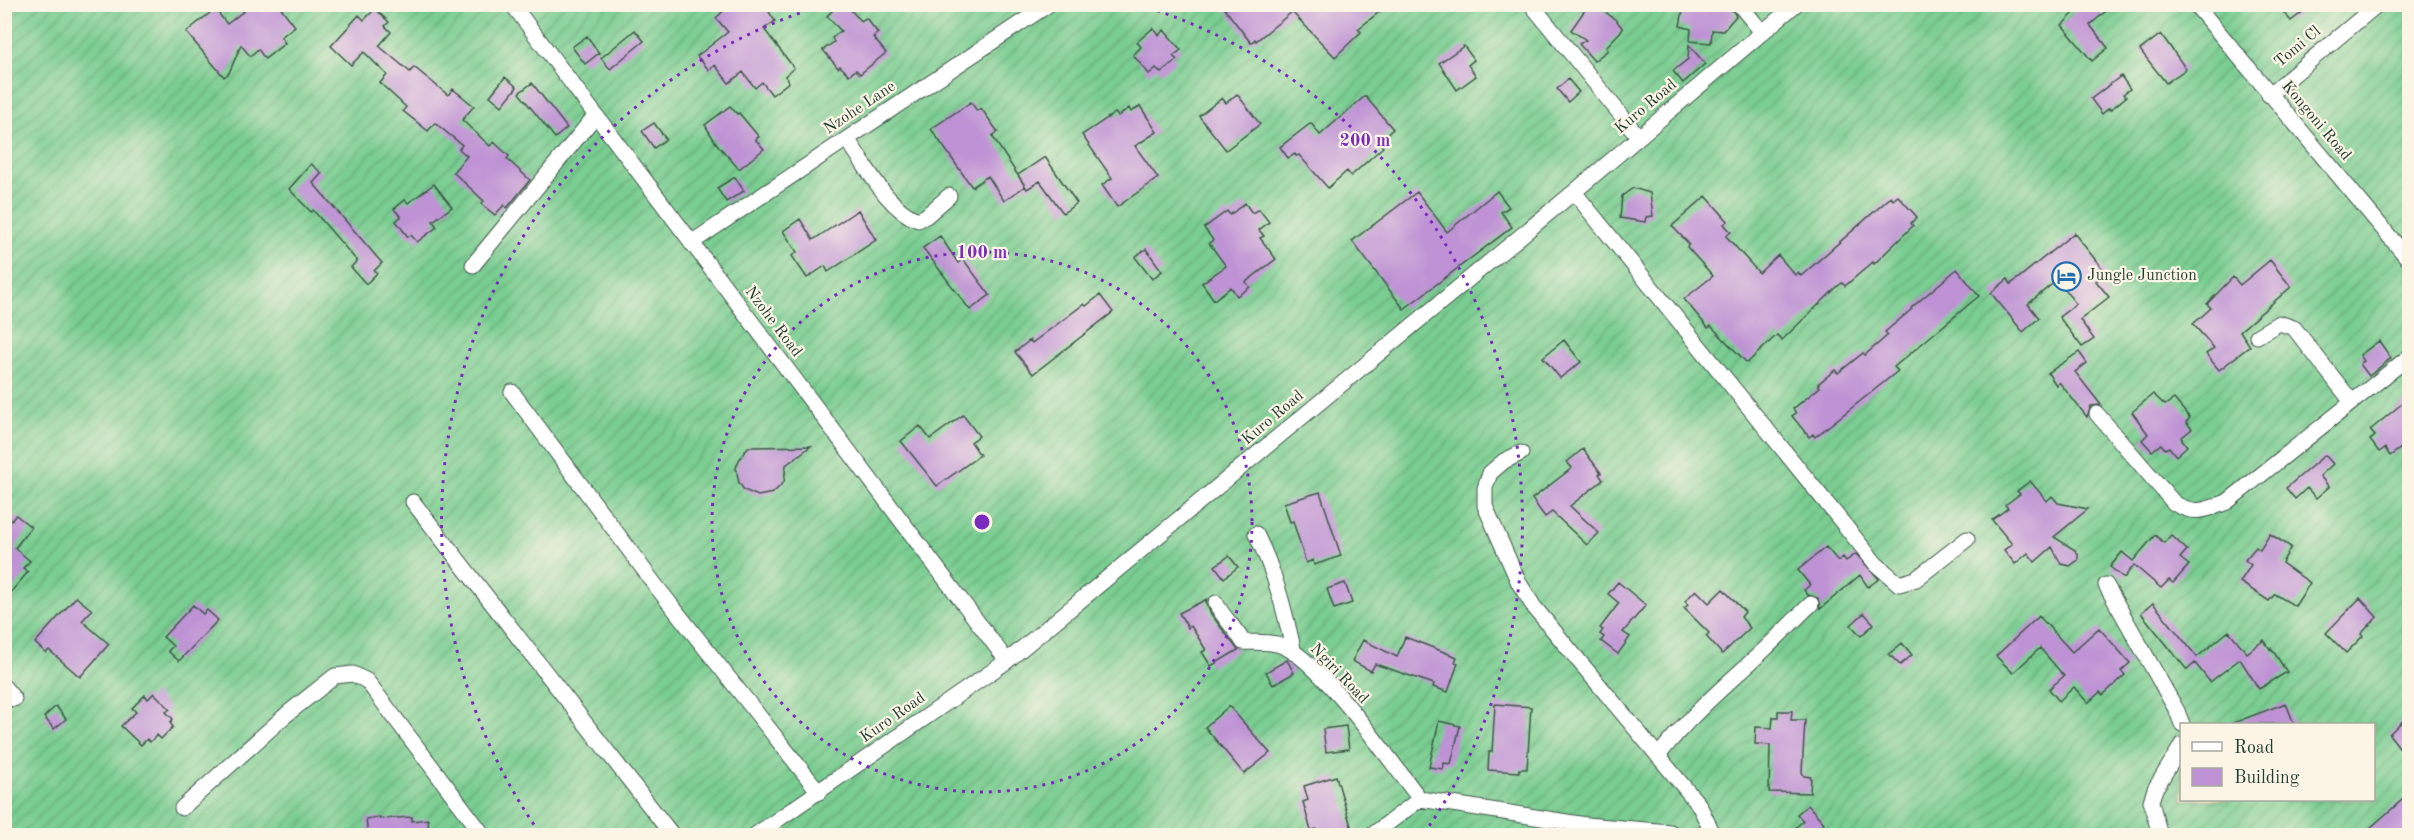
<svg xmlns="http://www.w3.org/2000/svg" width="2414" height="840" font-family="'Old Standard TT',serif">
	<style>
		.garden { fill: url(#garden-furrows); stroke: #4c8663; stroke-width: 1.5; fill-rule: evenodd }
		.building { fill: #be92d4 }
		.lines { fill: none; stroke-linecap: round; stroke-linejoin: round }
		.minor-casing { stroke: #3e5549; stroke-width: 17 }
		.minor { stroke: #fff; stroke-width: 15 }
		.ring { fill: none; stroke: #7b2cbf; stroke-width: 3; stroke-dasharray: 3 6 }
		.labels { text-anchor: middle; dominant-baseline: central; stroke-width: 4.5; stroke-linejoin: round; paint-order: stroke }
		.street-label { font-size: 16px; fill: #1f3d34; stroke: #fcf5e5 }
		.poi-label { font-size: 16px; fill: #1f3d34; stroke: #fcf5e5; text-anchor: start }
		.centre { fill: #7b2cbf; stroke: #fcf5e5; stroke-width: 3 }
		.ring-label { font-size: 18px; text-anchor: middle; font-weight: bold; fill: #7b2cbf; stroke: #fcf5e5; stroke-width: 4.5; stroke-linejoin: round; paint-order: stroke }
	</style>
	<defs>
		<pattern id="garden-furrows" width="10" height="10" patternUnits="userSpaceOnUse" patternTransform="scale(1.5)"><rect width="10" height="10" fill="#7ace92"/><path d="M-1 1l2-2M0 10L10 0M9 11l2-2" fill="none" stroke="#63a878"/></pattern>
	</defs>
	<rect width="100%" height="100%" fill="#fcf5e5"/>
	<filter id="ink" filterUnits="userSpaceOnUse"><feTurbulence type="fractalNoise" baseFrequency=".0167" numOctaves="2"/><feDisplacementMap in="SourceGraphic" scale="12" xChannelSelector="R" yChannelSelector="G"/><feConvolveMatrix kernelMatrix="1 2 1 2 8 2 1 2 1" color-interpolation-filters="sRGB"/></filter>
	<filter id="wash" filterUnits="userSpaceOnUse"><feTurbulence type="fractalNoise" baseFrequency=".008" numOctaves="4" result="noise"/><feDisplacementMap in="SourceGraphic" scale="24" xChannelSelector="R" yChannelSelector="G"/><feGaussianBlur stdDeviation="1.35" result="paint"/><feColorMatrix in="noise" values="0 0 0 0 0 0 0 0 0 0 0 0 0 0 0 0 0 1.4 0 .05"/><feComposite in="paint" operator="in"/></filter>
	<g filter="url(#wash)">
		<rect width="100%" height="100%" fill="#f1debd"/>
		<path class="garden" d="M5 5H2409V835L5 836ZM2182 724H2374V800H2182Z"/>
		<g id="blocks">
			<path class="building" d="M253 4H278L295 26 281 37 285 43 265 59 258 49 250 56 241 45 229 73 224 77 186 32 215 9 227 24Z
				M731 4H764L775 21 764 29 794 68 785 76 789 82 772 95 762 82 755 88 743 72 729 83 715 65 709 70 697 56 728 32 716 18Z
				M839 4H845L861 21 866 18 878 33 873 37 886 53 860 74 856 70 849 75 840 66 838 68 823 50 834 42 832 38 841 31 827 16Z
				M1221 4H1389L1358 29 1361 32 1335 57 1292 12 1256 41 1255 39 1251 43Z
				M1589 4H1595L1617 21 1623 29 1606 47 1608 50 1594 61 1579 44 1586 40 1571 30Z
				M1684 4H1729L1736 16 1723 31 1712 30 1711 43 1690 41 1691 29 1680 26Z
				M2069 4H2114L2090 25 2108 48 2092 61 2062 25 2075 12Z
				M2276 4H2313L2291 21Z
				M375 9 389 22 385 26 391 32 379 46 410 72 414 67 448 95 453 89 474 106 462 120 490 146 494 142 509 156 507 159 530 180 507 208 504 205 495 215 481 204 484 201 453 172 467 156 459 149 462 145 435 123 428 131 403 111 406 107 380 83 387 75 364 52 351 65 331 46 359 15 364 20Z
				M1153 28 1159 35 1164 30 1181 50 1173 56 1177 60 1161 73 1156 68 1149 74 1133 55 1141 47 1137 42Z
				M635 30 644 41 610 69 601 58Z
				M2161 34 2186 69 2166 83 2140 50Z
				M587 36 599 53 585 64 572 47Z
				M1689 45 1705 64 1683 83 1673 71 1688 59Z
				M1464 46 1474 60 1468 65 1476 76 1457 90 1439 63Z
				M2121 76 2130 89 2123 94 2126 97 2110 110 2109 108 2102 114 2091 99Z
				M505 77 517 87 502 106 490 96Z
				M1568 79 1579 92 1568 102 1557 89Z
				M532 83 567 128 555 138 519 93Z
				M1237 94 1260 124 1226 150 1199 116 1222 98 1226 103Z
				M1365 96 1393 129 1382 139 1384 141 1381 144 1383 147 1351 176 1347 171 1328 188 1299 155 1296 156 1295 154 1288 158 1280 147 1311 123 1320 135Z
				M971 102 977 111 981 108 998 132 992 136 1025 186 1004 201 988 176 972 187 931 129Z
				M730 106 737 114 739 113 759 137 755 139 764 149 739 169 716 143 705 125Z
				M1140 106 1157 132 1135 146 1158 178 1117 207 1102 185 1112 178 1082 135 1115 113 1118 116 1129 108 1131 112Z
				M654 123 666 139 654 148 642 131Z
				M1045 157 1077 203 1063 213 1040 181 1027 189 1018 175Z
				M311 164 322 173 313 183 382 263 374 271 377 273 366 284 351 267 357 261 313 210 311 212 289 189Z
				M735 177 744 191 726 202 717 188Z
				M434 184 452 207 433 221 437 227 417 242 411 235 408 237 396 221 401 217 394 209 405 200 408 203Z
				M1633 188 1650 193 1653 216 1646 217 1645 222 1620 218 1622 196Z
				M1497 191 1509 207 1501 212 1512 227 1404 309 1352 241 1417 192 1447 232Z
				M1706 196 1728 221 1724 224 1731 232 1726 236 1759 273 1778 255 1795 275 1798 272 1801 276 1891 197 1893 200 1898 196 1917 217 1911 223 1913 226 1874 264 1873 262 1845 286 1842 283 1838 286 1782 340 1777 335 1747 363 1711 326 1708 328 1684 299 1713 276 1687 247 1689 244 1672 226Z
				M1245 203 1252 213 1259 209 1269 222 1259 230 1264 236 1260 238 1276 259 1246 282 1250 287 1237 296 1231 287 1214 300 1202 283 1226 266 1209 243 1213 240 1204 228 1227 211 1230 215Z
				M858 210 876 240 828 272 825 266 807 278 792 256 797 252 783 231 800 219 813 240Z
				M2074 233 2106 273 2096 281 2109 297 2080 320 2094 339 2082 347 2059 317 2076 304 2057 280 2028 304 2039 318 2023 332 1991 293 2008 279 2011 284Z
				M940 236 958 263 963 259 990 295 970 310 923 248Z
				M1146 249 1162 271 1152 279 1135 257Z
				M2270 260 2291 287 2240 331 2250 346 2219 370 2206 354 2214 348 2193 324 2211 308 2207 304 2233 277 2240 285Z
				M1957 269 1979 296 1894 367 1898 371 1815 437 1813 434 1809 437 1792 416 1796 413 1793 409 1820 387 1818 384 1835 370 1838 373 1863 353 1865 355 1888 335 1885 332 1912 309 1911 308Z
				M1100 295 1113 312 1033 374 1015 352 1030 340 1032 343 1084 304 1086 306Z
				M1564 340 1581 362 1560 378 1543 357Z
				M2379 341 2391 358 2369 376 2360 364 2364 361 2360 355Z
				M2079 352 2087 363 2075 372 2101 405 2091 406 2087 417 2059 382 2056 385 2048 373Z
				M2153 394 2165 405 2174 399 2190 418 2186 422 2192 429 2181 438 2187 446 2176 456 2169 447 2165 449 2161 444 2152 451 2142 440 2148 434 2132 412Z
				M2409 398V460L2401 448 2390 456 2385 448 2379 452 2370 440 2375 436 2370 430Z
				M963 415 979 436 971 442 980 455 937 486 901 441 920 426 930 439Z
				M811 446 786 465 784 482 773 493 758 496 744 490 739 483 736 468 739 460 748 447Z
				M1583 449 1601 473 1599 474 1603 480 1570 506 1599 533 1587 545 1552 512 1545 517 1532 499 1572 468 1567 462Z
				M2325 455 2333 464 2320 476 2329 487 2316 498 2307 488 2295 499 2286 488Z
				M2030 481 2047 501 2052 496 2058 503 2088 509 2054 537 2075 550 2078 554V560L2070 566 2061 564 2052 547 2035 562 2028 553 2015 564 2004 550 2012 544 1992 520 2008 508 2005 505 2020 494 2017 491Z
				M1320 492 1341 556 1314 565 1313 560 1306 563 1293 521 1290 522 1284 503Z
				M16 515 31 527 15 548 30 561 23 568 28 572 4 600V529Z
				M2270 534 2291 547 2282 563 2310 583 2295 606 2275 594 2269 601 2240 582 2251 565 2245 560 2256 547 2260 550Z
				M2155 535 2164 543 2171 535 2187 550 2180 558 2189 565 2173 583 2169 580 2161 588 2134 565 2124 578 2110 567 2122 552 2133 561Z
				M1826 547 1838 561 1843 557 1846 561 1856 554 1879 579 1868 587 1860 575 1820 609 1818 598 1808 595 1804 590 1810 585 1798 570Z
				M1229 556 1238 567 1224 578 1215 566Z
				M1618 582 1646 605 1623 632 1630 637 1618 654 1601 641 1604 637 1600 634 1603 630 1600 628 1619 603 1608 594Z
				M1345 583 1352 603 1334 609 1327 589Z
				M1723 589 1745 612 1741 617 1750 628 1722 654 1706 636 1709 633 1684 608 1688 605 1685 601 1696 590 1709 603Z
				M76 597 92 610 82 621 109 644 80 677 49 650 46 653 35 643Z
				M2360 598 2377 617 2361 634 2363 636 2346 653 2326 633Z
				M1207 599 1206 603 1211 614 1238 650 1211 666 1202 652 1206 650 1191 626 1188 628 1179 613Z
				M2153 603 2197 657 2229 631 2247 653 2264 640 2270 649 2271 648 2287 672 2259 689 2240 659 2210 682 2195 663 2187 670 2141 613Z
				M193 605 203 614 207 610 218 620 179 661 168 651 173 646 163 637Z
				M1864 613 1874 624 1861 636 1851 625Z
				M2039 616 2072 652 2099 628 2130 663 2121 671 2125 675 2103 695 2100 692 2088 703 2074 687 2059 701 2049 689 2064 676 2040 648 2013 673 1996 656Z
				M1405 637 1457 657 1455 662 1458 663 1448 692 1433 687 1434 684 1375 664 1371 671 1352 661 1363 640 1397 657Z
				M1902 643 1912 655 1900 665 1889 654Z
				M1287 660 1294 673 1273 685 1266 672Z
				M154 693 170 709 166 712 173 719 170 723 173 727 161 739 157 735 150 742 147 739 141 745 121 726 136 712 132 708 145 695 148 699Z
				M2286 703 2294 724H2233V723Z
				M1495 704 1531 707 1527 769H1519V772L1488 770 1489 752H1492Z
				M56 706 66 719 54 729 44 717Z
				M1229 706 1270 753 1244 774 1205 727Z
				M1778 711H1792L1791 720H1805L1802 772 1804 776 1811 777 1810 793 1769 792 1770 745 1755 744 1756 727 1772 728 1773 717H1778Z
				M2409 715V760L2389 734Z
				M1439 721 1460 726 1451 764 1444 763 1443 769 1429 767Z
				M1346 726 1349 749 1326 752 1323 729Z
				M1336 776 1354 836H1318L1316 829 1311 831 1303 802 1308 800 1304 786Z
				M2409 794V836H2361Z
				M1808 805 1824 823 1810 836H1786L1803 821 1797 814Z
				M380 817V819L412 817V821L428 819 429 836H368L366 819Z"/>
		</g>
	</g>
	<g filter="url(#ink)">
		<use href="#blocks" fill-opacity="0" stroke="#3e5549" stroke-width="1.5"/>
		<g class="lines">
			<defs>
				<path id="minor" d="M512 4 1007 661
					M1531 4 1638 136
					M1739 4 1762 32
					M2195 4 2410 261
					M2269 95 2378 4
					M847 139C865 164 888 210 918 220L926 216 949 196
					M1574 192 1876 564 1899 584 1916 579 1967 539
					M691 243 1049 4
					M473 265 595 116
					M2257 336 2279 323 2294 328 2352 402
					M512 392 656 586 819 792
					M2097 414 2174 503C2195 516 2206 510 2227 502L2410 356
					M1521 453 1504 461 1490 473 1485 488V506L1519 583 1534 607 1699 805 1714 836
					M413 502 673 836
					M1256 534C1275 572 1285 611 1294 653
					M2106 585 2177 711 2182 724
					M1216 603C1223 618 1235 627 1243 642 1254 643 1269 641 1280 645 1318 656 1393 765 1420 799L1586 825 1670 832 1677 836
					M4 687 14 699
					M1658 756C1689 716 1727 684 1764 650 1780 635 1795 619 1811 604
					M182 808 287 714 335 676 353 674 367 681 484 836
					M754 836 1007 661 1574 192 1796 4
					M1371 836 1420 799
					M2160 836 2151 801 2155 789 2182 745"/>
			</defs>
			<use href="#minor" class="minor-casing"/>
			<use href="#minor" class="minor"/>
		</g>
	</g>
	<g class="ring">
		<circle cx="982" cy="522" r="270"/>
		<path d="M539 832A541 541 0 0 1 824 5M1140 5A541 541 0 0 1 1425 832"/>
	</g>
	<defs>
		<symbol id="hotel-ring" viewBox="-11 -11 22 22"><circle r="9.5" fill="#fcf5e5" stroke="#1f6fb2" stroke-width="1.5"/><path d="M-6-4.5h1.5V1H6V5H4.5V3h-9V5H-6ZM-4 0a1.8 1.8 0 1 1 3.6 0ZM.5 0V-2.5h3Q6-2.5 6 0Z" fill="#1f6fb2"/></symbol>
	</defs>
	<g fill-rule="evenodd">
		<use href="#hotel-ring" x="2050" y="260" width="33" height="33"/>
	</g>
	<g class="labels">
		<g class="street-label">
			<text transform="translate(2298 47) rotate(-40)">Tomi Cl</text>
			<text transform="translate(1646 107) rotate(-40)">Kuro Road</text>
			<text transform="translate(860 108) rotate(-34)">Nzohe Lane</text>
			<text transform="translate(2316 121) rotate(50)">Kongoni Road</text>
			<text transform="translate(773 322) rotate(53)">Nzohe Road</text>
			<text transform="translate(1273 418) rotate(-40)">Kuro Road</text>
			<text transform="translate(1339 674) rotate(46)">Ngiri Road</text>
			<text transform="translate(893 718) rotate(-35)">Kuro Road</text>
		</g>
		<g class="poi-label">
			<text x="2087" y="276">Jungle Junction</text>
		</g>
	</g>
	<circle cx="982" cy="522" r="9" class="centre"/>
	<g class="ring-label">
		<text x="1365" y="146">200 m</text>
		<text x="982" y="258">100 m</text>
	</g>
	<rect width="2414" height="840" fill="none" stroke="#fcf5e5" stroke-width="24"/>
	<rect x="2180" y="723" width="195" height="78" fill="#fcf5e5" stroke="#a4ab9e" stroke-width="1.5"/>
	<rect x="2192" y="742" width="30" height="9" fill="#ffffff" stroke="#a4ab9e" stroke-width="1.5"/>
	<text x="2234" y="753" font-size="18" fill="#1f3d34">Road</text>
	<rect x="2192" y="768" width="30" height="18" fill="#be92d4" stroke="#a4ab9e" stroke-width="1.5"/>
	<text x="2234" y="783" font-size="18" fill="#1f3d34">Building</text>
</svg>
